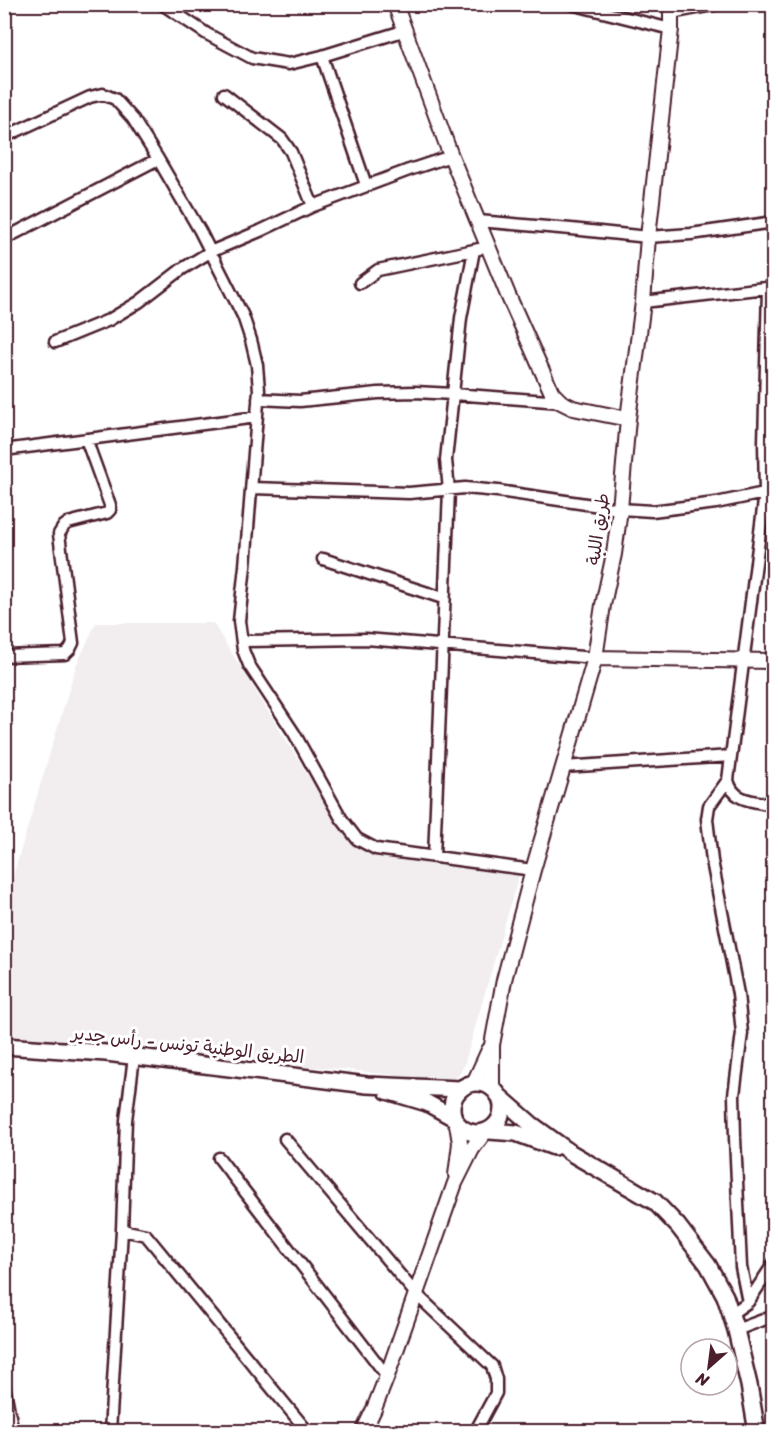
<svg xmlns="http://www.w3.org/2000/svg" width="778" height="1436" font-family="Sriracha,'Playpen Sans Arabic',sans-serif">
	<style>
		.built { fill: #f2eeef }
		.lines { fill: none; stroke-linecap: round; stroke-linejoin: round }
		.street-casing { stroke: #4a1f2b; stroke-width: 15 }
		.secondary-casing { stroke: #4a1f2b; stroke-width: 18 }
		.primary-casing { stroke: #4a1f2b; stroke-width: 20 }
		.street { stroke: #fff; stroke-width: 10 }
		.secondary { stroke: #fff; stroke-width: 14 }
		.primary { stroke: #fff; stroke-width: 15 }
		.labels { text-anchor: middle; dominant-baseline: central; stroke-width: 6; stroke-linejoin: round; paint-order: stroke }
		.street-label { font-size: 18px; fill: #4a1f2b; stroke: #fff }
	</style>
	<rect width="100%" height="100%" fill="#fff"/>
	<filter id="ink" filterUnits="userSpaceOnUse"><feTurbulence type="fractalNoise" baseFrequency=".0167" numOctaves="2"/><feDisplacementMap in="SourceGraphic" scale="12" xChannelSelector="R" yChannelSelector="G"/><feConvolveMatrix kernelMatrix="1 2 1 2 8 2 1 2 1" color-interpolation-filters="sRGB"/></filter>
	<g filter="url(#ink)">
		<path class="built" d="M96 623H213L341 828 353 841 421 859 519 875 464 1066 458 1076 452 1082 340 1069 5 1046 4 906 76 666Z"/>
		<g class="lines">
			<defs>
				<path id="street" d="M162 4 207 34 252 58 289 64 322 56 403 31
					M571 4 671 29
					M671 13 719 4
					M322 56 366 185
					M224 94 282 139 291 152 313 206
					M4 137 90 97 103 94 115 99 133 119 158 159 200 231 243 316 251 340 257 365 259 390 245 566 239 621 243 650 249 665 294 733 341 818 357 839 376 849 533 870
					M478 221 571 229 648 237 691 234 774 222
					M4 239 158 159
					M360 283 378 270 479 249
					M768 288 764 443 765 493 728 780C733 802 754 801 774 805
					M643 302 774 287
					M55 342 109 320 139 302 182 269 210 252 260 231 313 206 409 170 451 156
					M258 399 300 401 378 393 415 392 453 394 461 318 474 250
					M4 450 257 417
					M252 488 409 493 465 488 498 491 620 509 652 511 716 503 774 491
					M323 559 443 598
					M242 641 366 639 595 658
					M4 656 65 654 70 649 73 643 59 534 64 526 68 523 107 513 110 510V505L86 439
					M563 767 731 756
					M728 780 709 806 707 819 712 861 738 994 742 1033 734 1095 735 1138 741 1267 748 1302
					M434 857 449 490 446 460 453 394 561 402
					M285 1139 416 1294 492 1366 496 1379V1393L475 1432
					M219 1158 387 1376
					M122 1230 146 1235 308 1432
					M731 1314 748 1302 774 1263
					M736 1330 774 1316
					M4 1385 13 1432
					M110 1432 122 1230 126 1120 134 1057"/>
				<path id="secondary" d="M395 4 451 156 508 295 552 393 561 402 573 408 628 419
					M595 658 774 661
					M474 1083 489 1050
					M492 1088V1045L504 980 533 870 595 658 603 605 614 554 620 509 628 419 643 302 648 237 671 29V4
					M456 1175 460 1143 457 1124
					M363 1432 374 1409 387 1376 455 1183 472 1149 484 1133"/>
				<path id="primary" d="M4 1046 106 1053 367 1085 460 1089
					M452 1108a25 25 0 1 1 50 0a25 25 0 1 1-50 0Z
					M387 1091 427 1103 454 1118
					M499 1096 531 1124 571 1153 655 1202 678 1226 708 1265 725 1296 736 1330 749 1385 757 1432
					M489 1131 516 1133 554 1147"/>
			</defs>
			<use href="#street" class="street-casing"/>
			<use href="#secondary" class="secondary-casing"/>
			<use href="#primary" class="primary-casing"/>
			<use href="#street" class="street"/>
			<use href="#secondary" class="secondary"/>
			<use href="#primary" class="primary"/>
		</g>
	</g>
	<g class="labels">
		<g class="street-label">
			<text transform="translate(598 529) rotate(-82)">طريق اللبة</text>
			<text transform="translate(188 1045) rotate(6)">الطريق الوطنية تونس - رأس جدير</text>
		</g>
	</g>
	<rect width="778" height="1436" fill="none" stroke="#fff" stroke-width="24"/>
	<rect x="12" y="12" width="754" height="1412" fill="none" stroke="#4a1f2b" stroke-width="2" filter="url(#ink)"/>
	<g transform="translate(709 1367) rotate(208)"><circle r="28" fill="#ffffff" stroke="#b7a5aa" stroke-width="1.5"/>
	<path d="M0-4.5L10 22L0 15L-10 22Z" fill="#4a1f2b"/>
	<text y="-9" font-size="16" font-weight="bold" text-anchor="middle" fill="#4a1f2b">N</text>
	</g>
</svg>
